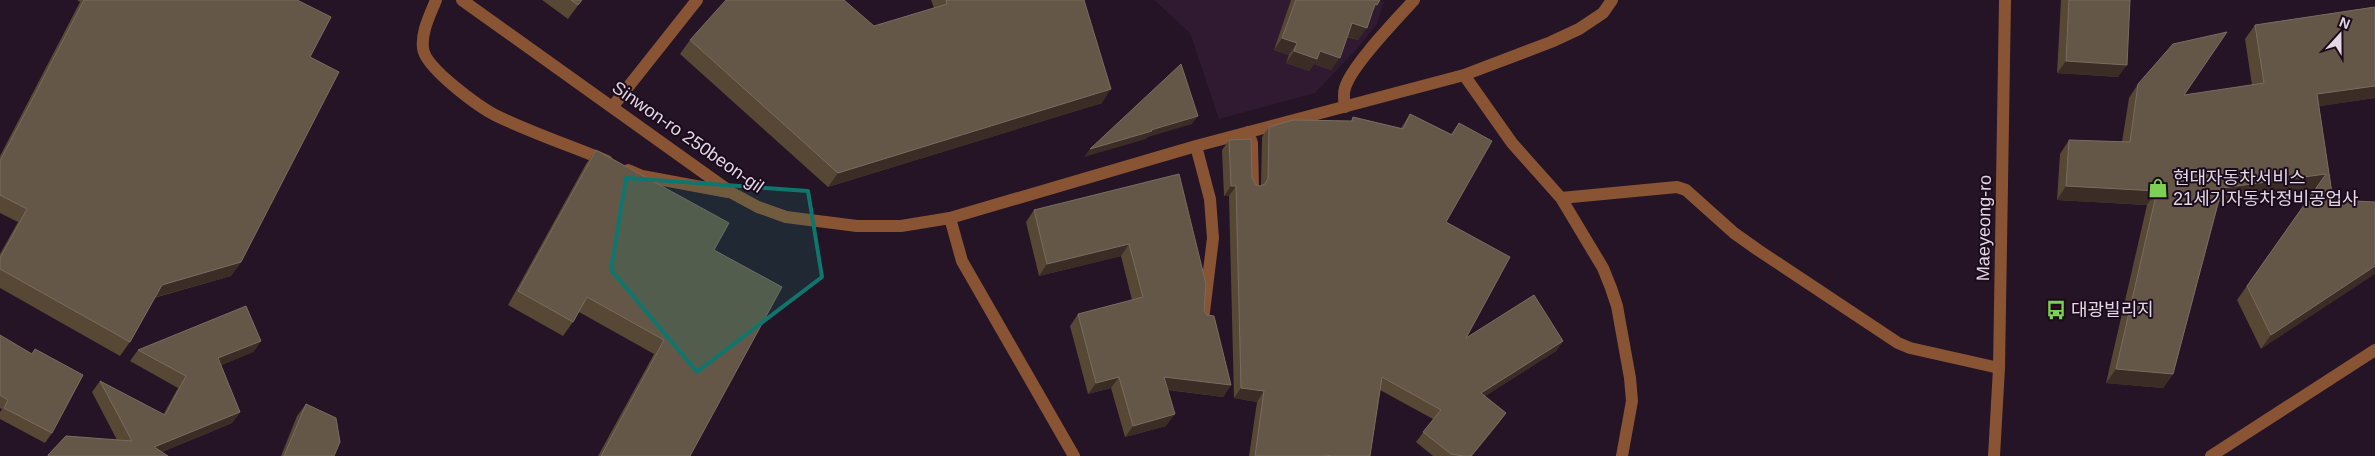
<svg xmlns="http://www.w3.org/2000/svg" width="2375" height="456" font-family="Helvetica,'Noto Sans KR',sans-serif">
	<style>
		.built { fill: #2f1a31 }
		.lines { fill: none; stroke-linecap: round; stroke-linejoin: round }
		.minor { stroke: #895434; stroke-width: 12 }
		.wall { fill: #564834 }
		.shaded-wall { fill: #3b2d26 }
		.building { fill: #655747; stroke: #796c60 }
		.marked { fill: #0f766e; fill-opacity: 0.2; stroke: #0f766e; stroke-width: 4; stroke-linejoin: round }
		.labels { text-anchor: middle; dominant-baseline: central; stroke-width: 4; stroke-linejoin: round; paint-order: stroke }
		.street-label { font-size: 18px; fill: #e3d8e4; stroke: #1b0b1c }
		.poi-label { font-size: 18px; fill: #e3d8e4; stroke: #1b0b1c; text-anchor: start }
	</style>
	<rect width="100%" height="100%" fill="#241425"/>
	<path class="built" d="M1154 0H1379L1384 2 1377 24 1357 49 1315 93 1219 119 1190 33Z"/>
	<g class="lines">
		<path class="minor" d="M436 0C430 15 421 32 423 48 424 67 480 108 497 116 532 133 571 146 607 161
			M462 0 732 193 758 207 786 217 857 226H901L950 218 1196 146 1464 75 1551 42 1579 29 1603 13 1612 0
			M1464 75 1512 143 1561 198 1603 268 1611 288 1617 306 1630 378 1632 401 1622 456
			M613 106 697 0
			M1345 107C1344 101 1343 94 1345 88 1351 66 1398 18 1414 0
			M1248 132 1252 143 1253 188
			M1196 146 1210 199 1213 238 1203 320
			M628 170 642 176 728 192
			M1561 198 1677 187 1686 190 1734 233 1758 250 1898 343 1910 348 1999 368
			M950 218 962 261 1074 456
			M1994 456 1999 368 2005 0
			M2211 456 2375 350"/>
	</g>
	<path class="wall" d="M77 0H297L310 57 241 262 231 276 154 298 130 342 120 356 0 288V254L18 222 0 213V156L80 2Z
		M542 0H582L568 19Z
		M931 0H1084L1102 103 828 187 680 54 690 40 874 26 934 8Z
		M1291 0H1380L1377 5 1371 13 1358 40 1347 37 1331 70 1314 64 1309 71 1286 63 1289 55 1274 50Z
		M2061 0H2130L2118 77 2057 73Z
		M2375 7V98L2319 106 2333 200 2375 202 2261 349 2237 300 2316 188 2219 202 2173 374 2163 388 2106 383 2147 205 2057 200 2060 154 2069 140 2122 142 2129 98 2138 84 2184 95 2252 85 2245 39 2255 25Z
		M1410 114 1451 134 1459 123 1446 222 1466 338 1563 341 1556 351 1485 396 1506 413 1499 423 1472 456H1433L1416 442 1433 419 1380 390 1370 456H1249L1257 402 1234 398 1229 196H1224L1222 150 1229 140 1256 185 1260 186 1261 185 1262 137 1269 127 1351 121 1353 117 1401 128Z
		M596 150 714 250 690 456H598L654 354 579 312 573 322 563 336 508 305 586 164Z
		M1179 174 1204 311 1231 385 1223 397 1168 390 1166 426 1125 437 1111 388 1088 394 1070 326 1078 314 1132 300 1121 256 1039 276 1026 222 1034 210Z
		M0 335 32 354 35 349 52 433 45 443 0 419V412L2 409 0 408Z
		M261 341 253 352 221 365 240 412 232 423 162 452 168 456H47L66 436 117 440 92 392 100 381 163 415 178 388 130 361 138 350Z
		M306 404 334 456H281L297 416Z"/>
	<path class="shaded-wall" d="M1375 4 1377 5 1369 17Z
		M1352 23 1367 28 1358 40 1343 35Z
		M1282 38 1297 43 1289 55 1274 50Z
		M1294 51H1320L1340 58 1331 70 1314 64 1309 71 1286 63Z
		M2066 61 2127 65 2118 77 2057 73Z
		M2375 86V98L2308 108 2317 94Z
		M1111 89 1102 103 828 187 838 173Z
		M1198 116 1192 124 1148 137 1146 139 1084 157 1090 149 1151 130Z
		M2326 174 2316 188 2213 202 2222 188Z
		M1231 186H1236L1229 196H1224Z
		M2066 186 2157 191 2147 205 2057 200Z
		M1129 244 1121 256 1039 276 1047 264Z
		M241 262 231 276 152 298 162 285Z
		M2375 266V274L2261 349 2271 335Z
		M261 341 253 352 210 370 218 358Z
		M1563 341 1556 351 1474 403 1481 393Z
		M2116 369 2173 374 2163 388 2106 383Z
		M1119 377 1111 388 1088 394 1096 383Z
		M1164 377 1231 385 1223 397 1156 388Z
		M1241 388 1264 391 1257 402 1234 398Z
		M240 412 232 423 152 456 154 447Z
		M1506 413 1499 423 1472 456H1471Z
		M1175 414 1166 426 1125 437 1133 426Z"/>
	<path class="building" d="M84 0H297L331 17 310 57 339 72 241 262 162 285 130 342 0 269V258L27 209 0 195V161Z
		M571 0H582L578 5Z
		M726 0H844L874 26 947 4 946 0H1084L1111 89 838 173 690 40Z
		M1296 0H1380L1377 5 1375 4 1367 28 1352 23 1340 58 1320 51 1317 59 1294 51 1297 43 1282 38Z
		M2069 0H2130L2127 65 2066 61Z
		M2375 7V86L2317 94 2333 200 2375 202V266L2271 335 2247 286 2326 174 2222 188 2173 374 2116 369 2157 191 2066 186 2069 140 2130 142 2138 84 2173 44 2227 32 2184 95 2264 83 2255 25Z
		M1181 64 1198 116 1151 130 1152 131 1090 149Z
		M1410 114 1452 135 1459 123 1492 141 1446 222 1510 257 1466 338 1534 295 1563 341 1481 393 1506 413 1471 456H1463L1451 454 1423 432 1441 410 1382 377 1370 456H1332L1325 455V456H1255L1264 391 1241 388 1236 186H1231L1229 140 1251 139 1252 178 1256 185 1260 186 1265 184 1268 178 1269 127 1293 120 1352 121 1353 117 1403 129Z
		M596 150 729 223 714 250 782 287 690 456H601L664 340 587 297 573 322 518 291Z
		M1179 174 1206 284 1204 311 1207 315 1214 316 1231 385 1164 377 1175 414 1133 426 1119 377 1096 383 1078 314 1143 297 1129 244 1047 264 1034 210Z
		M246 306 261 341 218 358 240 412 154 447 168 456H49L48 455 66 436 132 441 100 381 165 415 186 376 138 350Z
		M0 335 32 354 35 349 83 375 52 433 4 408 8 400 0 395Z
		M306 404 336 418 340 442 334 456H284Z"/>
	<path class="marked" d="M626 178 808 191 822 277 697 372 611 270Z"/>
	<defs>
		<symbol id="shop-bare" viewBox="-9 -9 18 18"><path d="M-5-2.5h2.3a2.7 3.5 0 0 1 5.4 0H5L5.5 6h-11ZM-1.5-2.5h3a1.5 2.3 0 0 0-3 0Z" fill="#7cd154" stroke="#1b0b1c" stroke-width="2.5" paint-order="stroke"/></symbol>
		<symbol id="bus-bare" viewBox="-9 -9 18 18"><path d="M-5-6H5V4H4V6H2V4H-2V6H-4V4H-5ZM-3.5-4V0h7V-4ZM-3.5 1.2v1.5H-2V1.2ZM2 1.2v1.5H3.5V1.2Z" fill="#7cd154" stroke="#1b0b1c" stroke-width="2.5" paint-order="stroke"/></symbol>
	</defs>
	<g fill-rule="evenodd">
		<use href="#shop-bare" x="2144" y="174" width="28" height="28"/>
		<use href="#bus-bare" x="2042" y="296" width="28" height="28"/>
	</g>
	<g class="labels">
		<g class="street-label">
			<text transform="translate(688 137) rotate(35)">Sinwon-ro 250beon-gil</text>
			<text transform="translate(1984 228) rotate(-89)">Maeyeong-ro</text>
		</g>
		<g class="poi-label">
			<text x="2173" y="178">현대자동차서비스<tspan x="2173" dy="21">21세기자동차정비공업사</tspan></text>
			<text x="2071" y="310">대광빌리지</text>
		</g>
	</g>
	<g transform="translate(2340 35) rotate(21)" stroke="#1b0b1c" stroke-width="4" paint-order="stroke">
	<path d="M0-4L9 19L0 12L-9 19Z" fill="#e3d8e4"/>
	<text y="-8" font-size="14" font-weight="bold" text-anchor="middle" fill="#e3d8e4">N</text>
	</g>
</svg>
